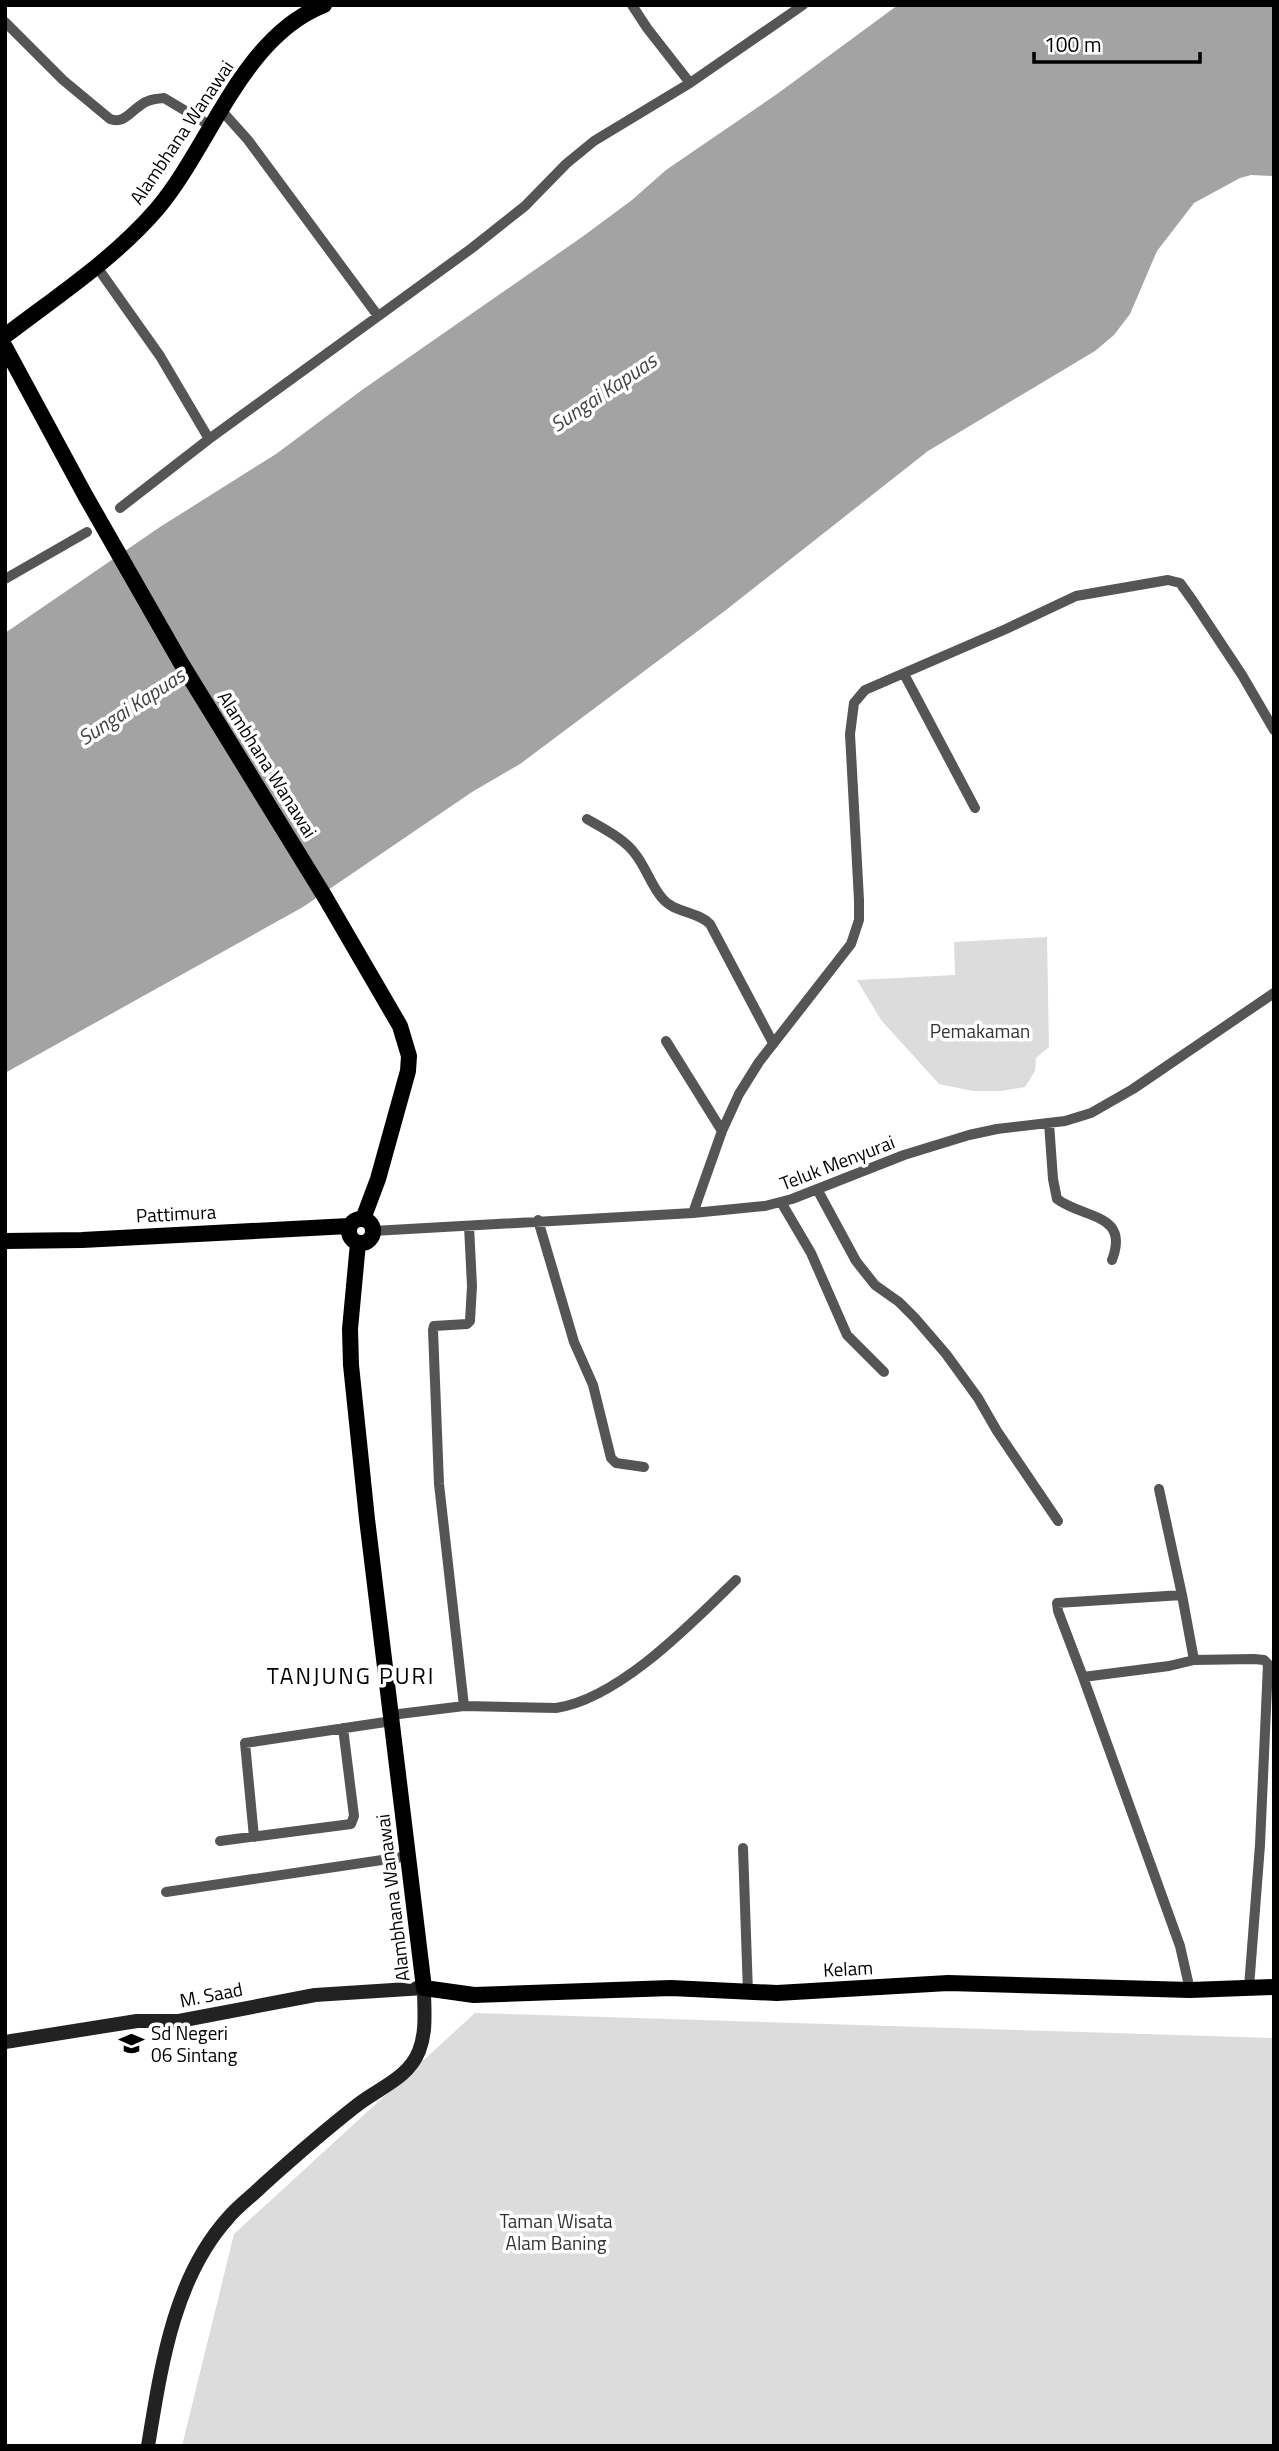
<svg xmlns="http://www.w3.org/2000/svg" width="1279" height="2451" font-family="'Titillium Web',sans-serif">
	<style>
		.green { fill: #dcdcdc }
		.water { fill: #a3a3a3 }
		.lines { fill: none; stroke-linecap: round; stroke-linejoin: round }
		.street { stroke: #555; stroke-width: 10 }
		.secondary { stroke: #222; stroke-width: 14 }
		.primary { stroke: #000; stroke-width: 16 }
		.labels { text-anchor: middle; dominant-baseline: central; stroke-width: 7; stroke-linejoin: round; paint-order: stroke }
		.street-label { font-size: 19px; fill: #000; stroke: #fff }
		.park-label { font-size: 19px; fill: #333; stroke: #fff }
		.poi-label { font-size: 19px; fill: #000; stroke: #fff; text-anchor: start }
		.water-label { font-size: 21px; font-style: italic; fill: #444; stroke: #fff }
		.quarter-label { font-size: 23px; letter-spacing: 2px; fill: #000; stroke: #fff }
	</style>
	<rect width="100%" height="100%" fill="#fff"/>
	<path class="green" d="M1047 937 1049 1047 1036 1058 1035 1071 1025 1087 1001 1091H973L939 1084 881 1020 857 980 955 975 954 942Z
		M475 2013 1274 2038V2446H182L234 2234Z"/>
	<path class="water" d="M898 5H1274V176L1251 175 1240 178 1194 203 1157 251 1130 314 1114 335 1095 351 928 451 726 610 520 764 472 792 303 907 5 1073V633L160 527 276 454 362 390 582 237 632 200 666 170 777 94Z"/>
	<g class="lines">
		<path class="street" d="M632 5 647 28 690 83
			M5 22 63 80 110 119C124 124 130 112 141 105 148 99 156 99 164 98L211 126
			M222 111 248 140 378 316
			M97 267 160 356 209 439
			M120 508 209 439 472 248 525 206 566 164 594 141 690 83 803 5
			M5 579 87 532
			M904 674 975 808
			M587 819C604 829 625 839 636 855 646 868 651 885 662 898 674 913 697 911 710 924L773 1043
			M666 1041 722 1131
			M1049 1123 1053 1179 1057 1199C1084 1219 1130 1213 1112 1260
			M817 1189 856 1261 875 1285 899 1302 915 1318 946 1354 978 1398 997 1431 1058 1521
			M781 1202 811 1253 847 1335 884 1372
			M693 1213 722 1131 739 1094 759 1062 851 944 859 920V900L850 734 854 703 865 690 1006 629 1076 596 1168 580 1180 583 1193 601 1242 675 1274 730
			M538 1220 574 1342 593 1385 611 1458 616 1463 644 1467
			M373 1231 693 1213 765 1206 792 1199 904 1155 969 1135 997 1129 1065 1121 1091 1113 1133 1089 1274 993
			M1182 1595 1194 1660
			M1083 1677 1058 1611 1057 1603 1182 1595 1159 1489
			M464 1706 439 1484 433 1330 434 1326 467 1324 470 1321 472 1286 469 1226
			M391 1715 464 1706 556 1708C619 1699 693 1622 736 1580
			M254 1837 245 1743 392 1721
			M220 1841 351 1824 354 1816 343 1728
			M743 1848 748 1993
			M166 1892 409 1856
			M1190 1990 1180 1946 1083 1677 1169 1666 1194 1660 1254 1659 1264 1660 1268 1664 1260 1845 1249 1987"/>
		<path class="secondary" d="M5 2042 137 2021H179L315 1995 424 1988C424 2009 427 2031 419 2051 408 2079 378 2088 356 2106 324 2131 293 2158 263 2185 252 2196 238 2206 228 2218 173 2279 161 2368 148 2446"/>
		<path class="primary" d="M5 336C57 296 114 259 157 209 211 145 242 37 324 5
			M5 347 85 495 181 663 325 897 400 1026 409 1056 408 1071 378 1179 363 1219
			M349 1231a12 12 0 1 1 24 0a12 12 0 1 1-24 0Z
			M5 1241 82 1240 349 1226
			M358 1243 350 1329 351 1365 367 1519 424 1988 474 1995 671 1988 777 1993 948 1983 1190 1990 1274 1987"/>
	</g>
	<defs>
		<symbol id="school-bare" viewBox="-9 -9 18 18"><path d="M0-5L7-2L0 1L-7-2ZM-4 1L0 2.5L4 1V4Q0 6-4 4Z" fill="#000" stroke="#fff" stroke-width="2.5" paint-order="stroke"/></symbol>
	</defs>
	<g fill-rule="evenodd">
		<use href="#school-bare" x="114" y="2026" width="35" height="35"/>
	</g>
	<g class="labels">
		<g class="street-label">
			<text transform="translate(181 132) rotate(-56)">Alambhana Wanawai</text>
			<text transform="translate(268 764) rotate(58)">Alambhana Wanawai</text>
			<text transform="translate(837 1162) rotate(-21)">Teluk Menyurai</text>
			<text transform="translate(176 1213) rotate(-3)">Pattimura</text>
			<text transform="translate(392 1898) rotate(-97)">Alambhana Wanawai</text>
			<text transform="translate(848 1968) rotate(-3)">Kelam</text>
			<text transform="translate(211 1994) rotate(-11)">M. Saad</text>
		</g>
		<g class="park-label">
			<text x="980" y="1030">Pemakaman</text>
			<text x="556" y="2220">Taman Wisata<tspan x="556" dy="22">Alam Baning</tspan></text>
		</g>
		<g class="poi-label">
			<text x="151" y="2032">Sd Negeri<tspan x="151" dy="22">06 Sintang</tspan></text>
		</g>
		<g class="water-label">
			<text transform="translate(603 392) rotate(-34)">Sungai Kapuas</text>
			<text transform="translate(131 706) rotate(-33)">Sungai Kapuas</text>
		</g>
		<g class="quarter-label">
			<text x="351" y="1675">TANJUNG PURI</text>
		</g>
	</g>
	<rect width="1279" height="2451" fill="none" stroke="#000000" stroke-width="14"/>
	<path d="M1034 52v10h166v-10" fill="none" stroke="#000000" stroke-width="3.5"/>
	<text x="1044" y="52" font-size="21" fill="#000000" stroke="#ffffff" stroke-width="5" paint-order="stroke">100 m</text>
</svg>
